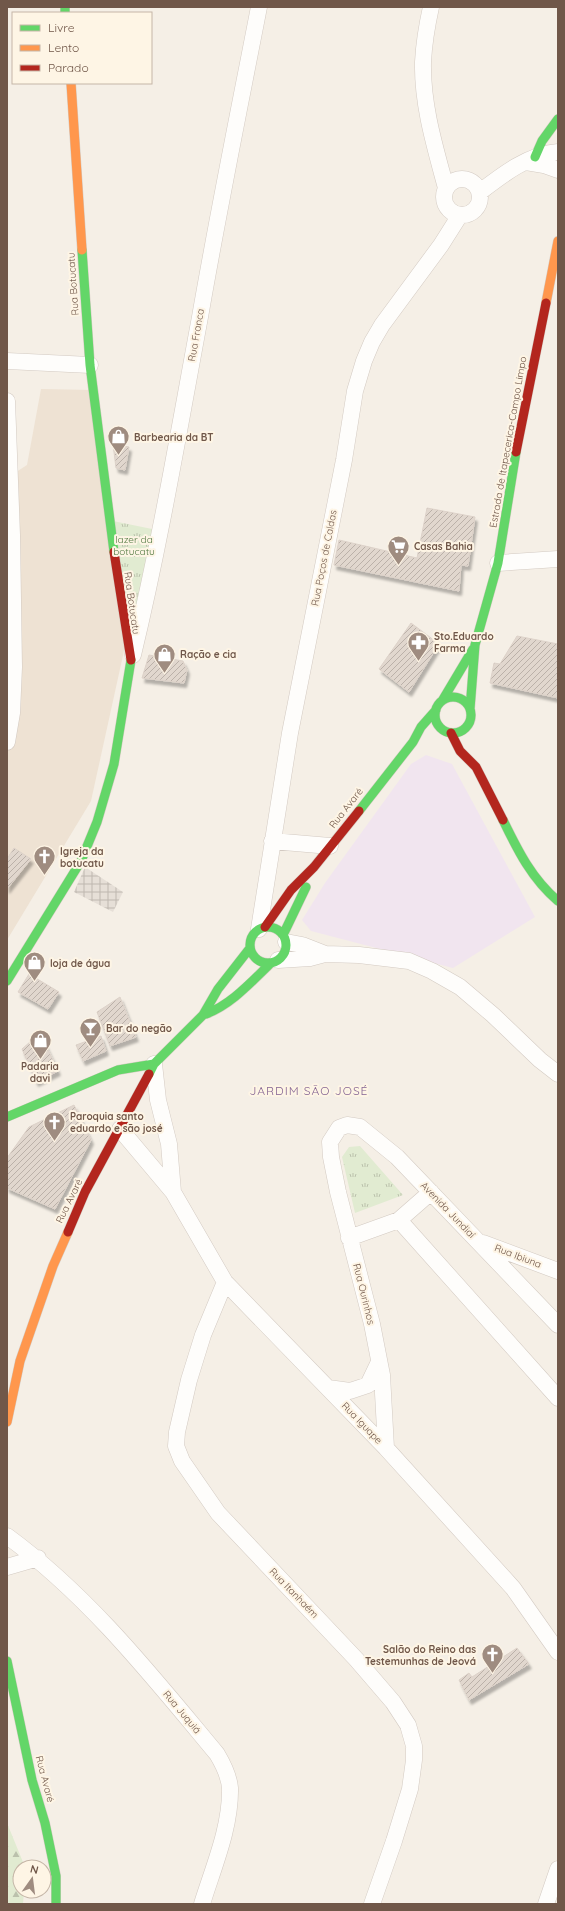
<svg xmlns="http://www.w3.org/2000/svg" width="565" height="1911" font-family="Quicksand,sans-serif">
	<style>
		.residential { fill: #eee2d3 }
		.industrial { fill: url(#industrial-grid) }
		.education { fill: #f1e5ef }
		.forest { fill: url(#forest-firs) }
		.park { fill: url(#park-tufts) }
		.building { fill: url(#building-hatch); stroke: #ddd2c9; filter: url(#shadow) }
		.lines { fill: none; stroke-linecap: round; stroke-linejoin: round }
		.street-casing { stroke: #d3cac2; stroke-width: 17 }
		.fast-casing { stroke: #d5cbc3; stroke-width: 10 }
		.slow-casing { stroke: #d5cbc3; stroke-width: 10 }
		.jam-casing { stroke: #d5cbc3; stroke-width: 10 }
		.street { stroke: #fefdfb; stroke-width: 16 }
		.fast { stroke: #63d668; stroke-width: 9 }
		.slow { stroke: #ff974d; stroke-width: 9 }
		.jam { stroke: #b3261e; stroke-width: 9 }
		.labels { text-anchor: middle; dominant-baseline: central; stroke-width: 4; stroke-linejoin: round; paint-order: stroke }
		.street-label { font-size: 10px; fill: #705749; stroke: #fef5e5 }
		.poi-label { font-size: 10px; font-weight: bold; fill: #705749; stroke: #fef5e5; text-anchor: start }
		.park-label { font-size: 10px; fill: #547b44; stroke: #fef5e5 }
		.quarter-label { font-size: 12px; letter-spacing: 1px; fill: #846493; stroke: #fef5e5 }
	</style>
	<defs>
		<pattern id="industrial-grid" width="8" height="8" patternUnits="userSpaceOnUse"><rect width="8" height="8" fill="#e6dfd7"/><path d="M0 4h8M4 0v8" fill="none" stroke="#bfb8b0"/></pattern>
		<pattern id="forest-firs" width="22" height="20" patternUnits="userSpaceOnUse"><rect width="22" height="20" fill="#e1ebd1"/><path d="M5 1l3.5 6h-7zM16 11l3.5 6h-7z" fill="#bbc1ac"/></pattern>
		<pattern id="park-tufts" width="24" height="20" patternUnits="userSpaceOnUse"><rect width="24" height="20" fill="#e1ebd1"/><path d="M3 7l-1-3M5 7V3M7 7l1-3M15 17l-1-3M17 17v-4M19 17l1-3" fill="none" stroke="#bbc1ac"/></pattern>
		<pattern id="building-hatch" width="6" height="6" patternUnits="userSpaceOnUse"><rect width="6" height="6" fill="#e1d7ce"/><path d="M-1 1l2-2M0 6l6-6M5 7l2-2" fill="none" stroke="#bbb1a9"/></pattern>
		<filter id="shadow"><feDropShadow dx="2.5" dy="4.5" stdDeviation="1" flood-color="#0004"/></filter>
	</defs>
	<rect width="100%" height="100%" fill="#f5efe6"/>
	<path class="residential" d="M41 389 93 390 129 628 91 801 7 940V478L27 465Z"/>
	<path class="industrial" d="M85 867 123 892 113 912 74 892Z"/>
	<path class="education" d="M426 755 452 764 535 917 453 968 311 931 302 920 325 883 411 764Z"/>
	<path class="forest" d="M7 1823 25 1867H20V1891H24L23 1904H7Z"/>
	<path class="park" d="M113 521 157 530 133 653Z
		M360 1146 403 1195 355 1213 342 1157 349 1147Z"/>
	<path class="building" d="M113 444 129 447 125 470 116 468Z
		M427 508 475 517 468 566 461 565 459 591 334 565 339 540 417 558Z
		M411 623 439 644 409 692 379 669Z
		M517 636 558 644V698L490 683 494 663 500 664Z
		M149 655 183 661 187 670 184 683 142 678Z
		M14 848 31 859 7 889V859Z
		M29 974 59 992 48 1009 18 992Z
		M120 997 136 1037 110 1046 97 1012Z
		M40 1033 58 1071 36 1082 22 1049Z
		M101 1036 106 1051 83 1061 76 1045Z
		M74 1105 91 1140 55 1209 7 1188V1158L29 1127Z
		M517 1648 529 1664 469 1700 459 1680 469 1673 472 1677Z"/>
	<g class="lines">
		<defs>
			<path id="street" d="M431 7C427 25 424 43 423 62 422 105 435 147 446 188
				M526 162 544 165 558 170
				M444 197a18 18 0 1 1 36 0a18 18 0 1 1-36 0Z
				M480 192C502 175 529 154 558 152
				M7 361 90 365
				M7 401 12 535 14 667 12 713 7 742
				M498 563 558 559
				M133 655C160 543 179 430 200 317 218 213 239 110 259 7
				M272 841 330 846
				M259 929 290 733 344 460 355 391 364 361 372 342 382 325 441 245 460 215
				M286 942 302 945 325 954
				M278 960 310 958 325 954 359 955 409 961 432 971 460 987 493 1015 540 1060 558 1074
				M154 1064 158 1100 169 1144 173 1192
				M120 1129 173 1192 225 1282 386 1448 513 1588 558 1652
				M399 1220 558 1398
				M349 1238 399 1220 431 1192
				M483 1243 558 1271
				M225 1282 203 1335 189 1380 177 1432 176 1446 182 1461 218 1513 356 1659 393 1702 408 1725 414 1746V1760L410 1789 394 1841 372 1904
				M328 1388 350 1391 368 1385 379 1362
				M386 1448 382 1375 372 1324 338 1192 331 1157 330 1142 339 1128 347 1125 360 1127 397 1157 558 1325
				M7 1536C89 1596 152 1676 217 1754 223 1764 229 1776 230 1788 231 1827 213 1868 202 1904
				M7 1567 38 1558
				M546 1904 558 1869"/>
			<path id="fast" d="M65 7V13
				M535 157 542 141 558 119
				M82 250 90 365 114 552
				M435 715a18 18 0 1 1 36 0a18 18 0 1 1-36 0Z
				M442 701 473 649
				M470 709 475 645 498 563 516 452
				M359 811 413 742 421 727 436 710
				M503 820C518 851 532 879 558 901
				M250 945a18 18 0 1 1 36 0a18 18 0 1 1-36 0Z
				M283 935 306 887
				M7 981 81 861 97 822 114 764 131 660
				M206 1014C232 1004 251 982 271 963
				M149 1074 154 1064 203 1015 218 989 250 948
				M7 1117 118 1070 154 1064
				M7 1661 32 1780 45 1823 56 1876V1904"/>
			<path id="slow" d="M71 83 82 250
				M546 303 558 241
				M7 1422 20 1361 53 1266 68 1232"/>
			<path id="jam" d="M516 452 546 303
				M114 552 131 660
				M451 733 460 751 476 767 503 820
				M265 927 291 890 314 867 359 811
				M68 1232 85 1192 149 1074"/>
		</defs>
		<use href="#street" class="street-casing"/>
		<use href="#fast" class="fast-casing"/>
		<use href="#slow" class="slow-casing"/>
		<use href="#jam" class="jam-casing"/>
		<use href="#street" class="street"/>
		<use href="#fast" class="fast"/>
		<use href="#slow" class="slow"/>
		<use href="#jam" class="jam"/>
	</g>
	<defs>
		<symbol id="shop-pin" viewBox="-11 -11 22 30"><path d="M0 17L-7.5 6A9.5 9.5 0 1 1 7.5 6Z" fill="#9f8c80" stroke="#fef5e5"/><path d="M-5-2.5h2.3a2.7 3.5 0 0 1 5.4 0H5L5.5 6h-11ZM-1.5-2.5h3a1.5 2.3 0 0 0-3 0Z" fill="#fff"/></symbol>
		<symbol id="supermarket-pin" viewBox="-11 -11 22 30"><path d="M0 17L-7.5 6A9.5 9.5 0 1 1 7.5 6Z" fill="#9f8c80" stroke="#fef5e5"/><path d="M-6-5.5h2.5l.6 2H6L4.5 2H-2.5L-4.4-4H-6ZM-1.5 3.2a1.3 1.3 0 1 0 .1 0ZM3 3.2a1.3 1.3 0 1 0 .1 0Z" fill="#fff"/></symbol>
		<symbol id="pharmacy-pin" viewBox="-11 -11 22 30"><path d="M0 17L-7.5 6A9.5 9.5 0 1 1 7.5 6Z" fill="#9f8c80" stroke="#fef5e5"/><path d="M-2-6h4v4h4v4h-4v4h-4v-4h-4v-4h4Z" fill="#fff"/></symbol>
		<symbol id="church-pin" viewBox="-11 -11 22 30"><path d="M0 17L-7.5 6A9.5 9.5 0 1 1 7.5 6Z" fill="#9f8c80" stroke="#fef5e5"/><path d="M-1.2-6h2.4v3.5h3.3v2.4h-3.3V6h-2.4V-.1h-3.3v-2.4h3.3Z" fill="#fff"/></symbol>
		<symbol id="bar-pin" viewBox="-11 -11 22 30"><path d="M0 17L-7.5 6A9.5 9.5 0 1 1 7.5 6Z" fill="#9f8c80" stroke="#fef5e5"/><path d="M-6-5H6L.8 .8V4.5H3.5V6h-7V4.5H-.8V.8Z" fill="#fff"/></symbol>
	</defs>
	<g fill-rule="evenodd">
		<use href="#shop-pin" x="106" y="424" width="25" height="34"/>
		<use href="#supermarket-pin" x="386" y="534" width="25" height="34"/>
		<use href="#pharmacy-pin" x="406" y="630" width="25" height="34"/>
		<use href="#shop-pin" x="152" y="642" width="25" height="34"/>
		<use href="#church-pin" x="32" y="844" width="25" height="34"/>
		<use href="#shop-pin" x="22" y="950" width="25" height="34"/>
		<use href="#bar-pin" x="78" y="1016" width="25" height="34"/>
		<use href="#shop-pin" x="28" y="1028" width="25" height="34"/>
		<use href="#church-pin" x="42" y="1110" width="25" height="34"/>
		<use href="#church-pin" x="480" y="1642" width="25" height="34"/>
	</g>
	<g class="labels">
		<g class="street-label">
			<text transform="translate(73 284) rotate(-94)">Rua Botucatu</text>
			<text transform="translate(196 335) rotate(-80)">Rua Franca</text>
			<text transform="translate(508 442) rotate(-80)">Estrada de Itapecerica-Campo Limpo</text>
			<text transform="translate(324 558) rotate(-79)">Rua Poços de Caldas</text>
			<text transform="translate(132 603) rotate(82)">Rua Botucatu</text>
			<text transform="translate(346 808) rotate(-52)">Rua Avaré</text>
			<text transform="translate(69 1201) rotate(-64)">Rua Avaré</text>
			<text transform="translate(448 1210) rotate(46)">Avenida Jundiaí</text>
			<text transform="translate(518 1256) rotate(21)">Rua Ibiuna</text>
			<text transform="translate(364 1294) rotate(76)">Rua Ourinhos</text>
			<text transform="translate(362 1423) rotate(46)">Rua Iguape</text>
			<text transform="translate(294 1593) rotate(46)">Rua Itanhaém</text>
			<text transform="translate(182 1712) rotate(50)">Rua Juquiá</text>
			<text transform="translate(45 1779) rotate(75)">Rua Avaré</text>
		</g>
		<g class="poi-label">
			<text x="134" y="437">Barbearia da BT</text>
			<text x="414" y="546">Casas Bahia</text>
			<text x="434" y="636">Sto.Eduardo<tspan x="434" dy="12">Farma</tspan></text>
			<text x="180" y="654">Ração e cia</text>
			<text x="60" y="851">Igreja da<tspan x="60" dy="12">botucatu</tspan></text>
			<text x="50" y="963">loja de água</text>
			<text x="106" y="1028">Bar do negão</text>
			<text x="40" y="1066" text-anchor="middle">Padaria<tspan x="40" dy="12">davi</tspan></text>
			<text x="70" y="1116">Paroquia santo<tspan x="70" dy="12">eduardo e são josé</tspan></text>
			<text x="476" y="1649" text-anchor="end">Salão do Reino das<tspan x="476" dy="12">Testemunhas de Jeová</tspan></text>
		</g>
		<g class="park-label">
			<text x="134" y="539">lazer da<tspan x="134" dy="12">botucatu</tspan></text>
		</g>
		<g class="quarter-label">
			<text x="309" y="1090">JARDIM SÃO JOSÉ</text>
		</g>
	</g>
	<rect width="565" height="1911" fill="none" stroke="#705749" stroke-width="16"/>
	<rect x="12" y="12" width="140" height="72" fill="#fef5e5" stroke="#c5b6a7"/>
	<rect x="20" y="25" width="20" height="6" fill="#63d668" stroke="#c5b6a7"/>
	<text x="48" y="32" font-size="12" fill="#705749">Livre</text>
	<rect x="20" y="45" width="20" height="6" fill="#ff974d" stroke="#c5b6a7"/>
	<text x="48" y="52" font-size="12" fill="#705749">Lento</text>
	<rect x="20" y="65" width="20" height="6" fill="#b3261e" stroke="#c5b6a7"/>
	<text x="48" y="72" font-size="12" fill="#705749">Parado</text>
	<g transform="translate(32 1879) rotate(14)"><circle r="19" fill="#fef5e5" stroke="#c5b6a7"/>
	<path d="M0-3L7 15L0 10L-7 15Z" fill="#9f8c80"/>
	<text y="-6" font-size="11" font-weight="bold" text-anchor="middle" fill="#705749">N</text>
	</g>
</svg>
